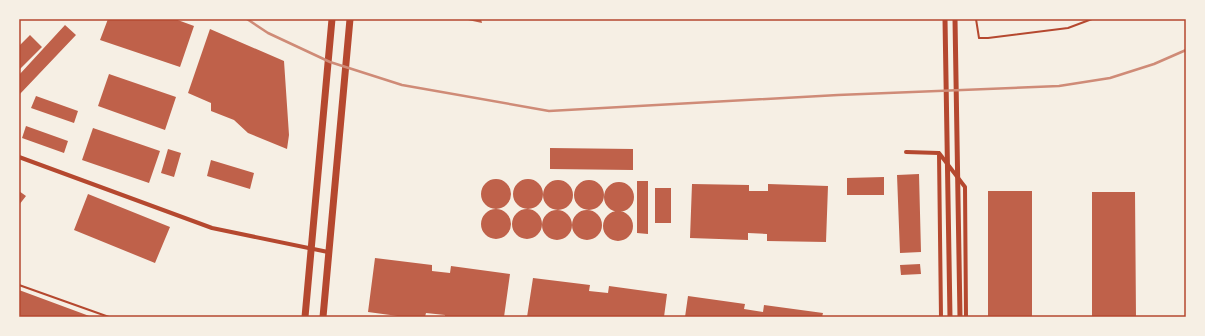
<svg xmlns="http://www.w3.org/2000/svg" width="1205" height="336" font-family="'Golos Text',sans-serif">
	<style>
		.building { fill: #bf614a }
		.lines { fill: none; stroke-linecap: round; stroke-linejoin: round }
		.service { stroke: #b5482f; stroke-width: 2 }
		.minor { stroke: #b5482f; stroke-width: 4 }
		.tertiary { stroke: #b5482f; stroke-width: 5 }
		.primary { stroke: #b5482f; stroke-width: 7 }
		.rail { stroke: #cf8b77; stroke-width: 2.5 }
		.neatline { fill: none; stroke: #b5482f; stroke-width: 1.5 }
	</style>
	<rect width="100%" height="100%" fill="#f6efe4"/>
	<path class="building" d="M108 19H175L194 26 180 67 100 40Z
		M468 19H481L482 23 468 20Z
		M65 25 76 35 19 95V75Z
		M210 29 284 61 289 135 287 149 248 133 234 120 211 111V103L188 93Z
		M30 35 42 47 19 70V46Z
		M109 74 176 97 165 130 98 106Z
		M36 96 78 111 74 123 31 108Z
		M26 126 68 141 64 153 22 138Z
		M93 128 160 151 149 183 82 160Z
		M550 148 633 149V170L550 169Z
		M168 149 181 153 174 177 161 173Z
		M211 160 254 173 250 189 207 176Z
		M919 174 921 252 900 253 897 175Z
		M884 177V195H847V178Z
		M513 194a15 15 0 1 1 30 0a15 15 0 1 1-30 0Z
		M481 194a15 15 0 1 1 30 0a15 15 0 1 1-30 0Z
		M543 195a15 15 0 1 1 30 0a15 15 0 1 1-30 0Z
		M574 195a15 15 0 1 1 30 0a15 15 0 1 1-30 0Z
		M637 181H648V234L637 233Z
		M604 197a15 15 0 1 1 30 0a15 15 0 1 1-30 0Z
		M692 184 749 185V191H768V184L828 186 826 242 767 241V234L748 233V240L690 238Z
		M655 188H671V223H655Z
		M19 191 26 196 19 205Z
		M988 191H1032V317H988Z
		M1092 192H1135L1136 317H1092Z
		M88 194 170 227 155 263 74 230Z
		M481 224a15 15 0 1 1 30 0a15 15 0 1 1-30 0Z
		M512 224a15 15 0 1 1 30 0a15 15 0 1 1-30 0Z
		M572 225a15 15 0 1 1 30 0a15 15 0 1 1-30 0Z
		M542 225a15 15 0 1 1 30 0a15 15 0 1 1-30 0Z
		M603 226a15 15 0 1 1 30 0a15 15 0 1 1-30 0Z
		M375 258 432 265V271L450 273 451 266 510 274 504 317H445V315L426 313 425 317H405L368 312Z
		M920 264 921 274 901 275 900 265Z
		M533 278 590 285 589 291 608 293 609 286 667 294 664 317H527Z
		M19 290 92 317H19Z
		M688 296 745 304 744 309 763 312 764 305 823 313 822 317H685Z"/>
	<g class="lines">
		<path class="service" d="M976 19 979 38H988L1068 28 1092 19
			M19 285 109 317"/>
		<path class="minor" d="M906 152 939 153
			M939 153 965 187 966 317
			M939 154 941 317
			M19 157 212 228 328 252"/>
		<path class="tertiary" d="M945 19 950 317
			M955 19 960 317"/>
		<path class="primary" d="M305 317 332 19
			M323 317 350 19"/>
		<path class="rail" d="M247 19 268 33 330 62 402 85 549 111 838 95 1059 86 1110 78 1154 64 1186 50"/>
	</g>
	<rect width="1205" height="336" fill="none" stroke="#f6efe4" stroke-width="40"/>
	<rect x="20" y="20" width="1165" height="296" class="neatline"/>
</svg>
